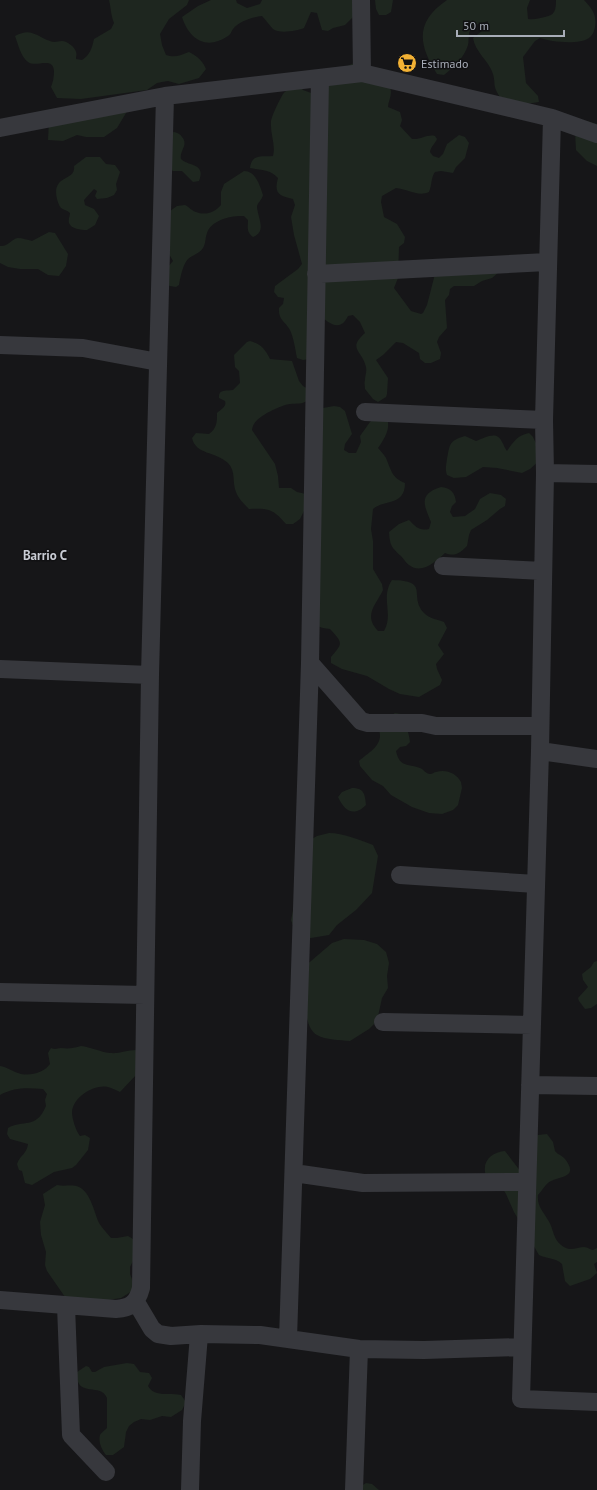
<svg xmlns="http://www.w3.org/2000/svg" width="597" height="1490" font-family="'PT Sans',sans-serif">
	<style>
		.green { fill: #1e261f }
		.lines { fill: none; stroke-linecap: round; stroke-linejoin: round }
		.minor { stroke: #37383d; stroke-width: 18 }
		.labels { text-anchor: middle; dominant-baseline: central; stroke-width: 3; stroke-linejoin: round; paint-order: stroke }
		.poi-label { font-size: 12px; fill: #a8adb8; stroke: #111113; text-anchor: start }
		.neighbourhood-label { font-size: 13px; font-weight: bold; fill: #c9ccd4; stroke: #111113 }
	</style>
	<rect width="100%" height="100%" fill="#161618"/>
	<path class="green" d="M109 0H189L187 5 169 19 160 34 162 45 166 55C175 58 181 55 189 52 197 56 203 61 206 69L199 78 179 84 168 81 162 82 157 83 147 90 81 99 57 98 51 87C53 82 54 77 54 71 53 56 36 68 28 62 21 57 18 44 15 36 31 27 36 36 50 41 55 43 57 41 62 41 67 41 75 47 76 52 77 54 76 56 76 59L82 60C90 55 92 48 94 39L111 29 114 23C111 16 111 8 109 0Z
		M211 0H236L237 3 247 8 260 4 262 0H353L354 16 345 25 333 28 328 31 322 30 317 13 311 12 304 28C297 31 279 34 273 29 269 25 266 20 262 16 253 17 239 21 233 29 231 32 231 34 228 36 206 51 189 39 182 17L198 6Z
		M375 0H393L391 12 386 15H379L376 9Z
		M447 0H530L527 8 528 19C535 20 539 18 545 17 555 15 556 10 556 0H584C592 9 597 14 595 27 594 31 593 35 589 38 579 45 551 42 540 38L535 41 523 57 526 83 538 96 539 102 526 104 500 97C492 85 496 85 493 74 489 61 475 52 473 38L487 27 488 21C479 24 469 25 469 36 468 39 469 42 468 45 464 58 454 67 444 75L437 74C418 44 415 22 447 0Z
		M354 63 390 87C393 95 388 101 388 107L400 112 402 120 400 126 412 139C421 140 427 134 435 136L437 139C435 144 431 146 430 152L433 156 439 158 443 154 447 144 459 135 465 137 469 143 465 158 456 167 453 173 441 171 435 172C431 177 432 185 429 192 418 197 407 189 396 188L382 196 381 202 384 217 397 224 405 237 404 243 399 247 398 278 394 288 411 311 421 314 423 313 427 305 435 274 499 272 492 278 482 281 474 286H454L450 289 449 295 445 300 447 328 439 337 437 342 441 353 440 359 431 363H425L420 359 419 353 403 343 396 342 383 355 376 360 388 378 387 394 386 397 378 402 373 399 365 389C365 386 364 383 365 380 365 375 367 372 366 367 362 350 347 349 365 333L360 322 353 315 348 316C340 333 328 323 319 314L309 359 303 360 297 358C295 348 294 339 290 330 285 321 278 320 279 308L283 304 284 298 278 297 274 292 275 286 298 269 302 264 294 235 291 217 295 205 293 199C278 196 274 193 278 178 270 169 261 170 250 168 252 153 262 157 273 156 276 145 270 134 271 122 271 117 280 99 283 94 287 89 293 86 299 85L303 90 314 94 332 73Z
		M129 108 117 128 104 137H86L77 135 63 141 48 140 49 121Z
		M587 121 597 124V166L587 161 576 150 575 131Z
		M174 132C178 133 180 134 182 137 189 145 179 151 181 159 190 167 206 163 199 181L193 182 182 171H173L168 168 171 133Z
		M86 157H100L106 164 115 165 120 172 116 184 117 190 114 195 107 198 97 199 95 196 97 191 94 189 84 200 85 205 94 209 99 216 95 225 87 230C81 230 71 229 69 223 68 219 70 216 70 213 67 210 64 210 61 208 59 206 58 202 57 199 51 174 76 182 74 166Z
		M244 171C256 171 260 186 263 195 262 200 257 203 257 207 258 218 267 232 253 237 246 232 248 226 248 220L244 216C232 215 211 220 207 233 205 238 206 243 203 248 200 253 193 255 188 259 183 264 180 278 179 285L176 287 164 285 167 268 173 261 169 254 170 211 177 206 185 205C189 207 192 211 196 212 206 216 215 212 221 205V192L224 184Z
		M49 232 55 233 68 254 66 266 59 276 48 275 38 269H20L8 267 0 263V246C8 247 11 239 18 238 22 238 28 240 32 241Z
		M250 341C261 344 265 349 270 359L292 361 299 381 303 386 308 389V400C302 405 297 403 290 404 281 405 258 416 254 424 253 425 252 429 252 430L275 464 278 476 279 488H291L297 492 306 494 307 505 300 519 293 524H286C273 509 269 508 249 509 244 504 238 498 236 492 232 482 236 471 228 463 215 451 196 455 192 438L196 433 209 434C217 428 217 422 217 413 221 409 227 407 225 401L219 398C218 389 226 391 233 390L240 383 239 371 235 367 234 355 247 342Z
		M334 406 340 407 345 411 352 434 345 444 344 450 349 453H356L361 442 360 436 370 422 375 418H387C391 429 384 439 378 448 381 451 384 455 386 458 391 470 392 478 405 483 405 506 385 499 373 509L371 529 373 541V569L382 584 383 590C376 605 363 615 378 631H384C394 614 380 598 392 580 431 581 408 595 424 613 430 619 437 619 444 622L447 628 438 645 444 654 436 664 437 669 442 680 440 685 419 697 400 694 389 689 367 676 342 669 331 663V657C343 643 343 643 330 629L323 628 317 626 309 454C300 430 309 426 323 408Z
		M529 433 533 437 541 454 540 460 530 469 522 473 497 468 483 467 466 477 454 478 447 475C445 469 446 466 447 459 450 445 448 441 465 436L476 441C485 438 497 430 502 442 504 445 504 447 507 451 513 442 518 435 529 433Z
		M441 487C451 488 455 493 456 502L452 506 450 512 453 517 465 516 475 509 480 499 490 493 501 495 506 499 505 506 500 509 487 520 471 530 469 535 467 546C460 553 455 557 445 553 436 561 422 575 409 565 406 563 404 559 401 556 391 547 390 545 389 532L399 524 409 520C416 527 419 531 429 529L431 522C424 505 418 494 441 487Z
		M395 713 401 714C405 723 409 732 410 742L406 746 400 747 396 751C400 768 407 763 420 768 423 769 426 774 430 774 433 774 434 772 436 772 446 769 456 773 461 782L462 788 458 805 453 810 442 814 429 813 412 807 391 795 383 786 372 780 360 766 359 761C369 752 384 745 379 730L385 719Z
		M352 788C364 788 365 794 366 805 353 818 344 810 338 797L342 792Z
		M329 833C343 833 360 840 373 845L378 856 372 893 356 910 337 925 329 935 305 939 295 931 291 920 307 842 317 836Z
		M344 939 364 940 377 944 386 952 389 963 387 976 388 988 382 998 377 1021 369 1029 350 1041C339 1040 326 1040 317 1035 301 1027 305 982 304 967L332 943Z
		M597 961V1004L591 1008 585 1009 579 1001 578 998 588 987 583 980 582 974 591 967 594 962Z
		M81 1046C91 1047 100 1052 110 1053 119 1054 127 1050 136 1050L137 1074 120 1092C116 1090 112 1088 108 1087 94 1084 73 1097 72 1112 72 1119 76 1131 80 1136L85 1135 90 1138 88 1150 76 1165 72 1168 54 1172 32 1185 25 1183 22 1171 19 1170 17 1164C20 1155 27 1154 28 1144L10 1139 7 1134 8 1128C23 1119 36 1130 46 1106L45 1100 47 1094 43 1089C27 1088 15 1087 0 1095V1066C7 1067 12 1071 18 1073 28 1077 44 1073 50 1064L48 1053 51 1048C56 1050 57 1048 61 1048 69 1049 74 1048 81 1046Z
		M547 1134 553 1142 555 1151C558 1155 562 1155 565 1159 579 1177 561 1176 551 1181 546 1183 542 1191 538 1195 537 1207 543 1211 548 1220 555 1231 552 1241 566 1248 571 1251 579 1247 584 1247 588 1247 590 1250 593 1250L597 1248V1262L594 1264 597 1273 590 1279 570 1286 565 1281 562 1264C555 1257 546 1259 539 1255L514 1212 506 1194 503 1189 486 1176C481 1161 492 1152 505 1151L521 1172 535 1137 538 1135Z
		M57 1185C64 1187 73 1184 79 1187 91 1193 94 1212 99 1223 102 1228 107 1233 111 1238H117L128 1236 133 1239V1261L130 1267V1274L134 1285 132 1291 121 1298 96 1302 65 1297 47 1271 45 1265 46 1252 41 1235 40 1222 45 1205 43 1194Z
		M127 1363 134 1364 140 1372 149 1373 152 1378 148 1386C155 1398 169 1392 181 1395L186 1402 182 1410 171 1417 162 1416 150 1420 141 1419 134 1422 129 1426 126 1432 124 1447 113 1455H106C102 1450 98 1442 100 1435 101 1433 105 1430 107 1428V1398C101 1382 75 1399 77 1372L86 1366 89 1367 92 1372H95L104 1367Z
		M366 1483 372 1484 379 1490H355Z"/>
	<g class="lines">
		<path class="minor" d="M361 0 362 73
			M552 118 544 420 545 473 540 751 521 1399 597 1402
			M0 128 165 96 362 73 552 118 597 134
			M316 274 547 262
			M0 345 83 348 158 362
			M365 412 544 420
			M545 473 597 474
			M443 566 543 571
			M310 663 361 721 368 723H422L436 726H540
			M0 669 150 675
			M540 751 597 759
			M400 875 536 884
			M0 992 145 995
			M383 1022 532 1025
			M530 1085 597 1086
			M294 1173 363 1183 527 1182
			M0 1300 116 1309C131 1308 137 1303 141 1288L150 675 165 96
			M136 1302 152 1329 158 1334 171 1336 201 1334 260 1335 359 1349 424 1350 522 1347
			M66 1306 71 1435 106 1472
			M288 1339 310 663 320 78
			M190 1490 192 1421 199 1335
			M354 1490 359 1349"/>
	</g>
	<defs>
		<symbol id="supermarket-disc" viewBox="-11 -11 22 22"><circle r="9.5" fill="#f2b134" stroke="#111113"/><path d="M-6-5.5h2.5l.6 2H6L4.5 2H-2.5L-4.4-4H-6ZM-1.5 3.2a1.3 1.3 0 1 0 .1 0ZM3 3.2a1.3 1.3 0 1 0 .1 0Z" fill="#111"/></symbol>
	</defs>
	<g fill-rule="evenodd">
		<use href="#supermarket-disc" x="396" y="52" width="22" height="22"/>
	</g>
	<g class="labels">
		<g class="poi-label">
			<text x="421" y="63">Estimado</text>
		</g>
		<g class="neighbourhood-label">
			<text x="45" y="555">Barrio C</text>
		</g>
	</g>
	<path d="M457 30v6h107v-6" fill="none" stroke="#a8adb8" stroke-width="2"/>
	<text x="463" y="30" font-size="12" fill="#a8adb8" stroke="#111113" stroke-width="3" paint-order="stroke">50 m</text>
</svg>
